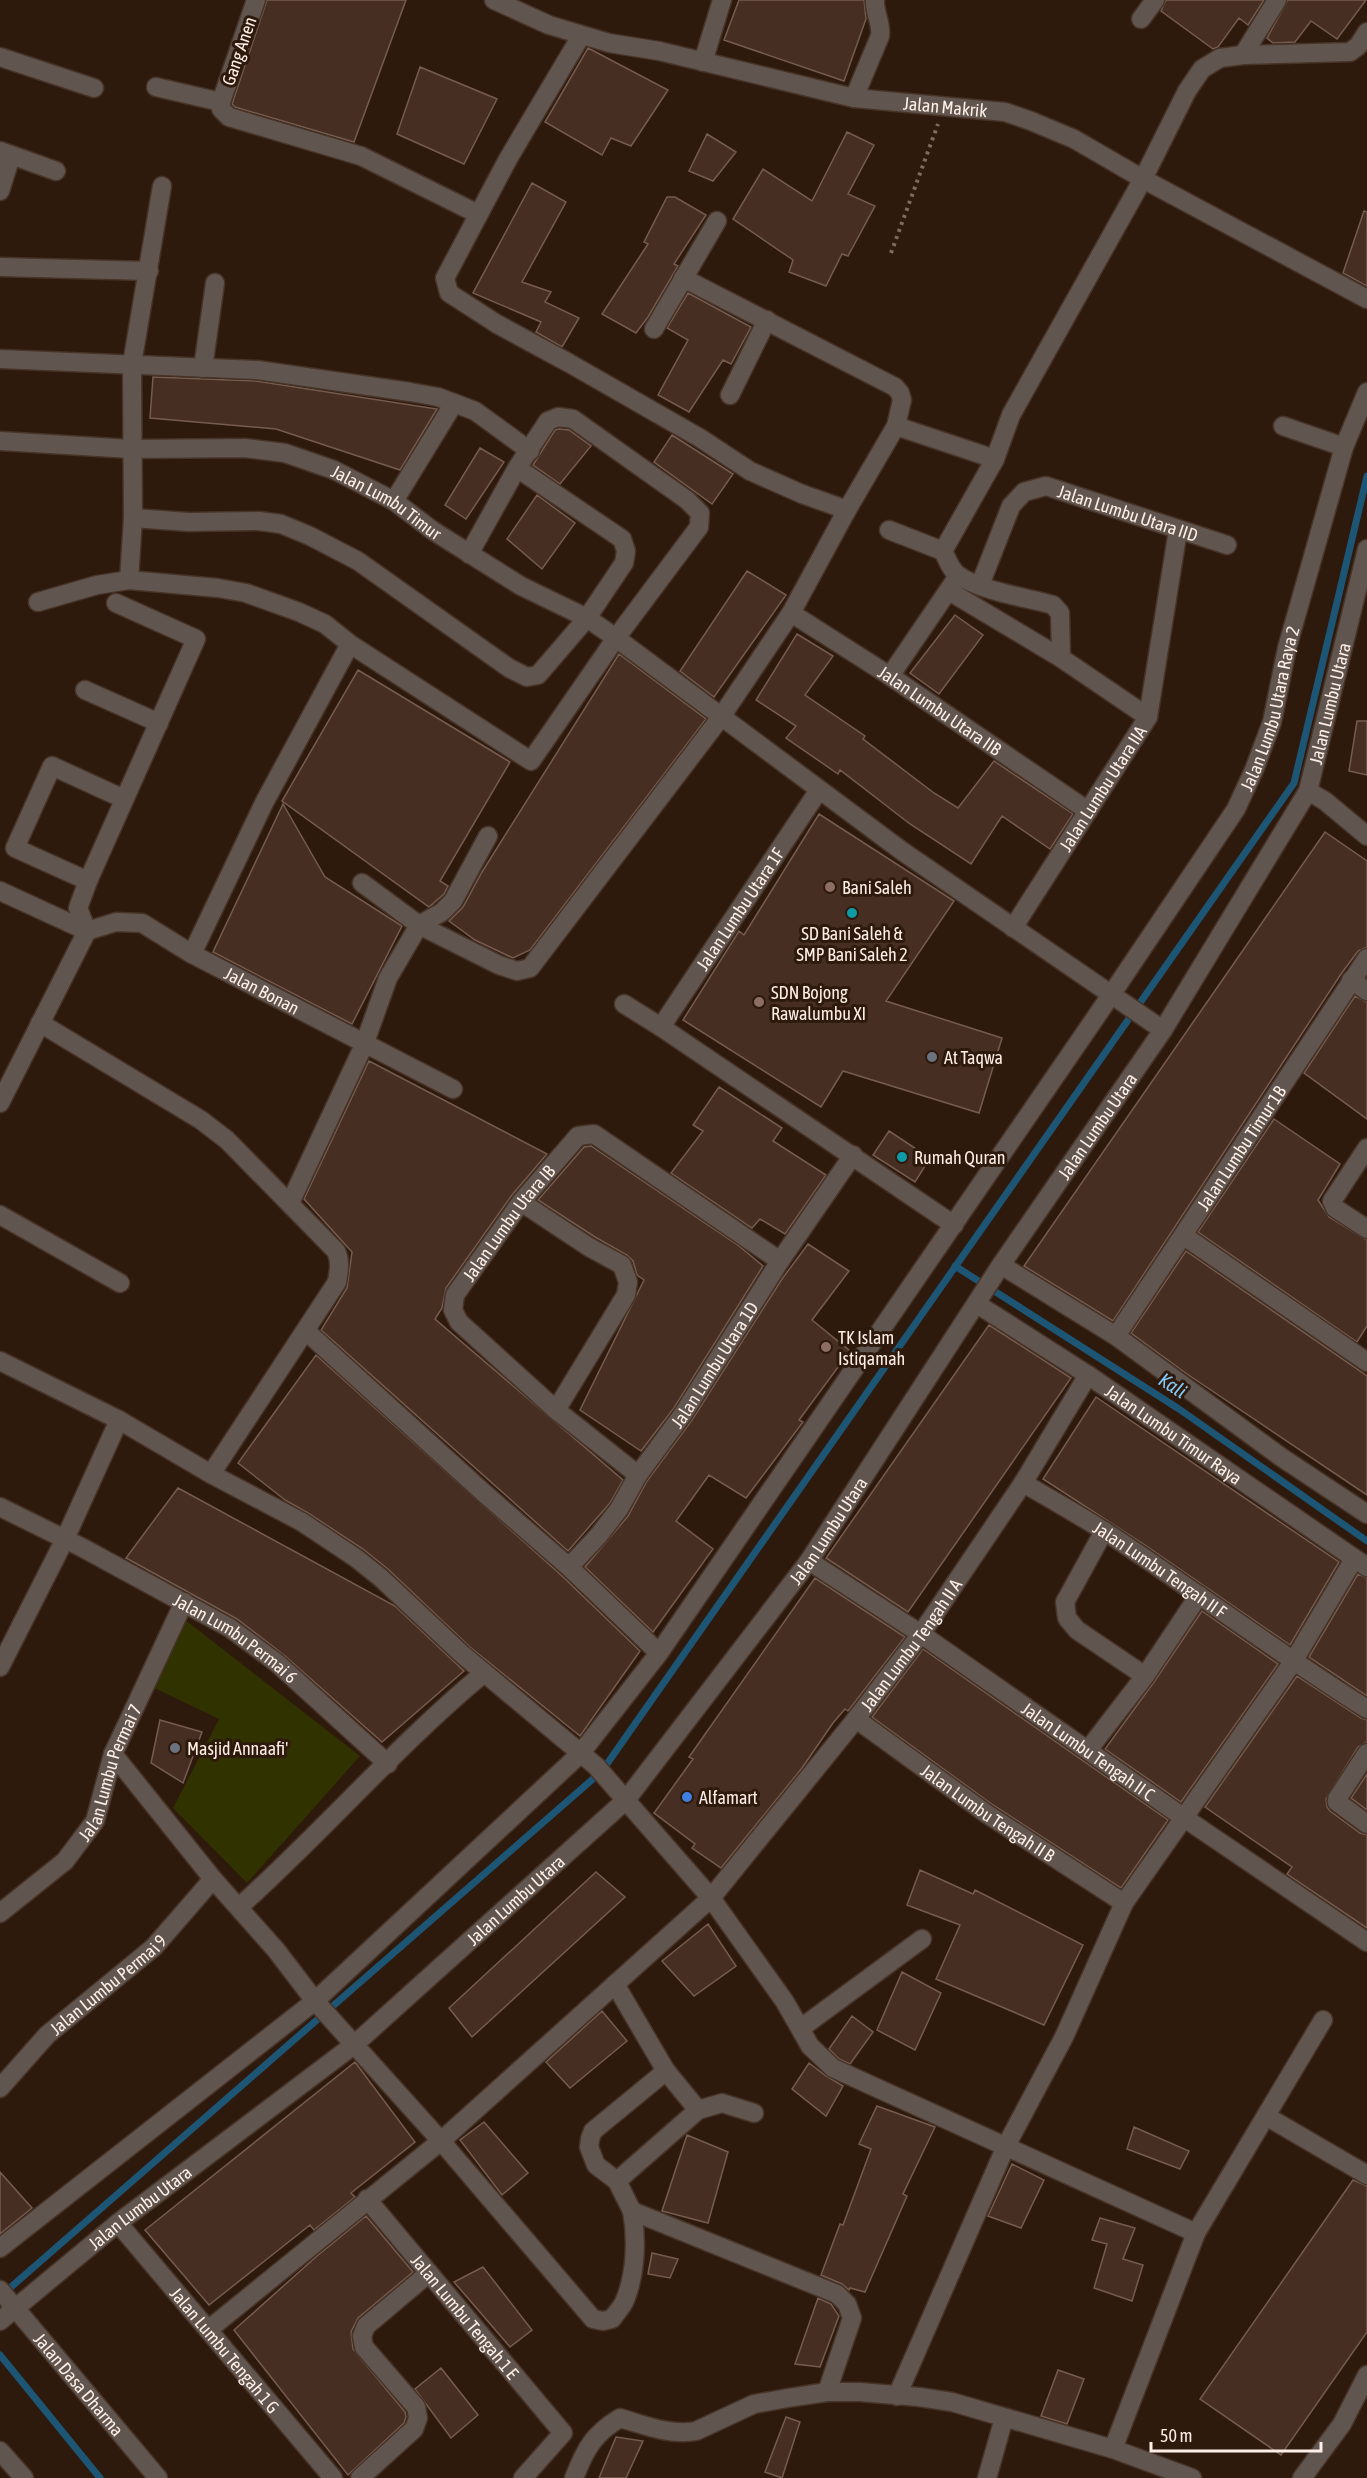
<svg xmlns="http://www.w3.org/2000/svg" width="1367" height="2478" font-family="'Asap Condensed',sans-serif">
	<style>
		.green { fill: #303200 }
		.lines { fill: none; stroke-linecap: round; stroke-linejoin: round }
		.stream { stroke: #1d5574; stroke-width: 7 }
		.building { fill: #462e23; stroke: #765c4f; stroke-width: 1.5 }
		.minor-casing { stroke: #473327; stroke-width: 21 }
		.path { stroke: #7d6a60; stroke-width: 4; stroke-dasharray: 3 4.5; stroke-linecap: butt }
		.minor { stroke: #61564f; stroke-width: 18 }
		.education-dot { fill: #8d6e63; stroke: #2e190d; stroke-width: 2 }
		.culture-dot { fill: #0f9aa8; stroke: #2e190d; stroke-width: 2 }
		.worship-dot { fill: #6b7280; stroke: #2e190d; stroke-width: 2 }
		.shop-dot { fill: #3f7fe0; stroke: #2e190d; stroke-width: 2 }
		.labels { text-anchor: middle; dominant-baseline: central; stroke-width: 6; stroke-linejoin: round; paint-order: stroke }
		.street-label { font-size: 18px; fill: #fdeee6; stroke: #2e190d }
		.poi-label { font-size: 18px; fill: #fdeee6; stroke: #2e190d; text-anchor: start }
		.water-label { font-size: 20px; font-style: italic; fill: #83caf6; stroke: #2e190d }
	</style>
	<rect width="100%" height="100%" fill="#2e190d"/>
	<path class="green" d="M184 1619 360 1756 247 1883 173 1808 219 1719 150 1686Z"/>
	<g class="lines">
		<path class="stream" d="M955 1266 1179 1409 1367 1541
			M3 2294 602 1771 1294 783 1367 476
			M0 2355 100 2478"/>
	</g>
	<path class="building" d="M267 0H406L354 142 235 107 232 104Z
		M739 0H864L866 19 844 81 724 40Z
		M1166 0H1264L1248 25 1239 18 1218 47 1213 49 1161 11Z
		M1288 0H1366L1337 39 1311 21 1295 42 1273 43 1267 38Z
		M588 48 668 90 631 146 611 138 602 155 545 122Z
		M420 67 497 99 464 164 397 134Z
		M847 132 874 145 848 194 875 206 848 256 842 254 826 286 789 272 793 260 733 219 763 169 812 201Z
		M707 134 736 152 713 181 689 171Z
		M532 183 566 202 522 282 551 292 545 302 579 318 562 347 536 332 541 322 473 293Z
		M667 197H675L706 215 674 264 678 266 648 317 636 333 602 314 648 244 644 242Z
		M1364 211 1367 212V286L1343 273Z
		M688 293 751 327 731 364 723 360 689 412 658 395 688 340 667 328Z
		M153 377 256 381 437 409 400 470 276 429 150 418Z
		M559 429 569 430 591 446 560 484 533 465 555 430Z
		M672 435 733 474 712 504 654 462Z
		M480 448 504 462 466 519 445 505Z
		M537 495 575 523 542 569 507 539Z
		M747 571 786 595 714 697 680 671Z
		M955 615 983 635 939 694 910 673Z
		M797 634 833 656 805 695 865 736 863 739 934 793 958 808 994 761 1073 814 1050 849 1002 816 971 864 910 824 840 770 838 774 786 738 796 726 756 700Z
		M619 654 706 719 530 950 513 958 475 940 449 921 463 907 482 872Z
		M358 670 510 762 440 881 448 886 444 894 429 907 282 801Z
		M1357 721H1367V775L1349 771Z
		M283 804 325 877 402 926 352 1024 213 952Z
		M819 814 954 901 886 1001 1002 1038 979 1113 843 1071 821 1107 683 1020 739 931 744 935Z
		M1325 832 1367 861V947L1358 951 1341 974 1113 1321 1024 1266Z
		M1355 996 1367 1002V1119L1304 1073Z
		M369 1061 547 1154 512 1195 446 1288 442 1308 435 1319 623 1480 610 1503 568 1551 321 1330 347 1288 352 1252 304 1199Z
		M719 1087 782 1128 773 1141 826 1175 785 1234 760 1219 752 1228 671 1173 703 1131 693 1125Z
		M1274 1119 1340 1164 1318 1200 1329 1217 1367 1240V1326L1357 1342 1198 1232Z
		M889 1131 930 1158 915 1182 873 1155Z
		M591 1146 739 1246 763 1266 674 1408 641 1451 580 1410 644 1280 637 1275 633 1261 627 1255 595 1237 538 1200 584 1147Z
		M808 1244 849 1271 812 1320 850 1351 799 1420 803 1422 746 1498 709 1475 676 1521 713 1549 653 1632 585 1567 628 1516 647 1481 692 1420 782 1279Z
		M1186 1251 1367 1376V1495L1187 1374 1131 1333Z
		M989 1325 1071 1378 908 1612 826 1558Z
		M316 1355 561 1575 640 1651 580 1736 470 1647 389 1570 363 1549 308 1513 285 1500 238 1463Z
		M1096 1397 1339 1562 1290 1645 1145 1545 1043 1479Z
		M178 1488 395 1606 464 1671 382 1742 284 1655 237 1619 126 1558Z
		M1358 1574 1367 1578V1696L1309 1657Z
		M815 1578 905 1637 848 1711 845 1709 833 1723 802 1768 721 1868 692 1848 695 1844 654 1813 693 1759 689 1757Z
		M1202 1611 1278 1664 1181 1802 1105 1749 1154 1682Z
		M923 1649 1168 1820 1121 1888 993 1805 872 1717Z
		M1297 1676 1361 1718 1367 1720V1742L1358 1747 1326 1799 1327 1807 1330 1811 1360 1833 1367 1835V1928L1287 1874 1292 1867 1205 1807Z
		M160 1720 202 1732 183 1783 151 1763Z
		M1367 1774V1810L1351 1798Z
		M920 1870 973 1894 975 1890 1083 1945 1044 2025 936 1979 960 1925 907 1905Z
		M596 1872 625 1897 472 2037 449 2008Z
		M708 1924 736 1966 694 1996 662 1961Z
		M902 1972 941 1993 915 2050 877 2030Z
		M602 2011 627 2041 570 2088 546 2062Z
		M852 2016 873 2032 850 2064 839 2059 829 2049Z
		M355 2062 415 2142 351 2193 355 2197 314 2230 310 2225 209 2305 145 2230Z
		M809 2063 826 2076 843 2086 826 2116 792 2089Z
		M877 2106 935 2127 903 2194 907 2196 865 2292 850 2288 849 2290 842 2284 821 2275 840 2224 843 2225 871 2149 859 2144Z
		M484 2122 528 2173 502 2195 460 2140Z
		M1134 2127 1189 2151 1180 2169 1127 2149Z
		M687 2135 728 2152 708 2223 662 2211Z
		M1012 2164 1044 2180 1021 2228 988 2216Z
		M0 2172 32 2208 0 2234Z
		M1353 2180 1367 2186V2332L1281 2455 1200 2399Z
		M366 2216 413 2272 358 2318 351 2332 353 2349 405 2412 406 2417 404 2423 348 2475 234 2330 317 2256Z
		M1100 2218 1135 2228 1123 2259 1143 2265 1132 2301 1094 2288 1107 2244 1092 2240Z
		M652 2253 678 2259 670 2278 648 2274Z
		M483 2267 532 2330 510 2347 454 2282Z
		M818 2298 831 2304 839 2316 820 2367 795 2364Z
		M441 2368 478 2415 451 2438 415 2389Z
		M1058 2370 1084 2379 1067 2424 1041 2416Z
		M786 2417 800 2422 782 2478 765 2472Z
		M616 2437 643 2441 626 2478H599Z"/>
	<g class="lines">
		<defs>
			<g id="minor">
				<path d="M256 0 221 102V109L229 117 361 156 478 214"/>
				<path id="s1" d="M494 0 549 25 609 43 659 51 854 98 1005 112 1031 121 1074 139 1143 179 1367 299"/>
				<path d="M1141 19 1155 0"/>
				<path d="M581 36 508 159 445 278 449 293 497 324 569 363 700 438 750 471 802 494 847 510"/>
				<path d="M1243 55 1277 0"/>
				<path d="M0 57 94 88"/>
				<path d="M703 62 722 0"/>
				<path d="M156 87 221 102"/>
				<path d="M854 98 880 36C882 23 874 13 875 0"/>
				<path d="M0 151 56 171"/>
				<path d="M0 191 11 156"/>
				<path d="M0 267 149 271"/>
				<path d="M654 329 717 221"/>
				<path d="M0 359 257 370 410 392 438 397 475 411 530 451"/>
				<path d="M203 368 215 283"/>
				<path d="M730 395 767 320"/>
				<path d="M896 426 995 459"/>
				<path d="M1283 426 1344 447"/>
				<path id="s2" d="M0 441 131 449 245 448 285 453 334 470 394 501 432 530 521 586 587 618 616 638 902 851 1163 1030"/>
				<path d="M394 501 454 403"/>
				<path d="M133 518 189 522 259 521 281 524 310 536 358 561 509 668 527 677 538 675 587 618 624 563 626 551 622 539 517 468"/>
				<path d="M889 530 943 551C947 559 951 570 958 575 977 590 1028 598 1053 605L1060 613 1061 658"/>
				<path d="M943 551 995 459 1011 415 1143 179 1187 91 1202 69 1220 58 1243 55 1350 52 1358 46 1367 32"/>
				<path d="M129 580 133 518 132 364 162 186"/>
				<path id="s3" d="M980 585 1011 506 1024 492 1046 486 1227 545"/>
				<path d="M949 591 1061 658 1148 717"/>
				<path d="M38 602 97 585 129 580 218 588 246 593 299 612 325 624 350 644 531 761 616 638 699 527 700 513 687 500 573 419 558 417 548 421 517 468 469 554"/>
				<path id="s4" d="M791 613 890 676 1088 811"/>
				<path d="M890 676 954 582"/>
				<path d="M85 690 159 723"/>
				<path d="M1308 791 1325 801 1367 836"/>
				<path d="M88 881 15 848 52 766 124 799"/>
				<path d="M362 883 419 925 499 965 517 971 530 968 721 717 791 613 847 510 896 426 902 400 900 393 895 387 683 278"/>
				<path id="s5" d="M0 891 87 931 116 922 142 923 192 954 453 1089"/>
				<path id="s6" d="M1013 928 1148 717 1178 530"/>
				<path d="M192 954 264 803 350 644"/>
				<path d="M1351 980 1367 991"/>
				<path d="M624 1004 661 1027 954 1225"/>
				<path d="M40 1023 201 1120 227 1140 336 1251C341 1262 339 1270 337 1282L211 1474"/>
				<path id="s7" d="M661 1027 819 790"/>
				<path d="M0 1103 87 931 78 908 88 881 196 639 116 603"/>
				<path d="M1367 1148 1332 1201 1335 1208 1367 1229"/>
				<path d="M521 1202 589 1247 622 1265 628 1282 626 1295 556 1410"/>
				<path d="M290 1203 364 1045 388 978 419 925 442 912 453 901 488 836"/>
				<path d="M0 1215 120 1283"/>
				<path d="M1184 1236 1367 1362"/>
				<path d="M1001 1265 1116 1336 1281 1457 1367 1514"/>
				<path id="s8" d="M977 1304 1088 1375 1367 1567"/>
				<path d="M306 1331 484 1493 569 1567 659 1653"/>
				<path id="s9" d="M1116 1336 1367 958"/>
				<path d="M0 1361 119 1420 211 1474 302 1522 356 1558 381 1578 463 1655 596 1766 711 1898 785 2002 810 2046 833 2068 1196 2233 1113 2449"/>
				<path id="s10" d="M638 1475 556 1410 459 1322 453 1310 455 1295 521 1202 578 1136 594 1134 780 1261"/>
				<path id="s11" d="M1023 1483C1051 1499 1079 1515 1106 1532 1194 1590 1278 1653 1367 1709"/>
				<path id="s12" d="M0 1507 83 1548 230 1628 277 1663 388 1764"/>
				<path d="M1104 1531 1065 1602 1067 1618 1077 1630 1145 1676"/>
				<path id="s13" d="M809 1561 921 1634 1183 1817 1367 1942"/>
				<path id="s14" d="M569 1567 599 1535 619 1509 638 1475 683 1414 780 1261 853 1155"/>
				<path d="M0 1667 65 1539 119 1420"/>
				<path id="s15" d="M856 1719 987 1814 1124 1903"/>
				<path d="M1088 1750 1145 1676 1199 1595"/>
				<path d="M1367 1753 1337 1799V1802L1367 1824"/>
				<path d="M113 1754 213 1879 276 1950 315 2001 441 2141 593 2319 603 2321 612 2319C616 2313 623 2306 625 2300 636 2273 637 2238 632 2211"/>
				<path d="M239 1907C323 1832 397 1745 484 1673"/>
				<path id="s16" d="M0 1913 65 1861 95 1821 113 1754 184 1602"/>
				<path d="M615 1984 666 2071 593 2131 590 2139 589 2147 596 2165 617 2181 632 2211 837 2294 847 2304 852 2318 827 2392"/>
				<path d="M801 2028 922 1939"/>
				<path d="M666 2071 698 2110"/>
				<path id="s17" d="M0 2088 47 2035 154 1947 213 1879"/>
				<path d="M1266 2116 1367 2175"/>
				<path d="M617 2181 698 2110 722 2103 754 2113"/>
				<path id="s18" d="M367 2199 563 2433 523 2478"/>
				<path id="s19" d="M118 2223 333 2478"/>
				<path d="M1196 2233 1323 2020"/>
				<path id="s20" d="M0 2248 315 2001 580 1754 659 1653 1111 995 1236 809 1254 770 1272 722 1287 648 1344 447 1367 392"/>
				<path id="s21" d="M0 2290 158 2478"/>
				<path id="s22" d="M0 2321 118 2223 355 2044 626 1800 809 1561 1001 1265 1163 1030 1308 791 1367 549"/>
				<path id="s23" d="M208 2330 441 2141 711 1898 856 1719 921 1634 1023 1483 1088 1375"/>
				<path d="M897 2396 1006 2146 1064 2037 1124 1903 1293 1662 1354 1559"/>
				<path d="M0 2451 24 2478"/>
				<path d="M360 2478 414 2429 418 2418 416 2407 364 2347 362 2336 366 2326 429 2273"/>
				<path d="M574 2478C585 2450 593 2434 620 2418 644 2425 671 2436 696 2431L754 2404 788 2398 827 2392H860L919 2397 952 2402 1113 2449 1192 2478"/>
				<path d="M987 2478 1004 2418"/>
				<path d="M1302 2478 1342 2424 1367 2375"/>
			</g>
		</defs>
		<use href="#minor" class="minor-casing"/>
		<path class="path" d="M891 253 938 124"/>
		<use href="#minor" class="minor"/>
	</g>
	<g class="education-dot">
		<circle cx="830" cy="887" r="6"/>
		<circle cx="759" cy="1002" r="6"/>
		<circle cx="826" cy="1347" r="6"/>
	</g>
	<g class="culture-dot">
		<circle cx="852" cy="913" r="6"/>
		<circle cx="902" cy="1157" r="6"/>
	</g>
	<g class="worship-dot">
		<circle cx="932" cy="1057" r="6"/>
		<circle cx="175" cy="1748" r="6"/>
	</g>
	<circle class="shop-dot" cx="687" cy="1797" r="6"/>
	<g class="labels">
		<g class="street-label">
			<text transform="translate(239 51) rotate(-71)">Gang Anen</text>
			<text stroke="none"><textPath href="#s1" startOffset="466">Jalan Makrik</textPath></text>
			<text stroke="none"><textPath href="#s2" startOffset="399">Jalan Lumbu Timur</textPath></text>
			<text stroke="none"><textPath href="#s3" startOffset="213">Jalan Lumbu Utara IID</textPath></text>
			<text stroke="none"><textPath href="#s22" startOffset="2124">Jalan Lumbu Utara</textPath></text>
			<text stroke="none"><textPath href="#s20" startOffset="2020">Jalan Lumbu Utara Raya 2</textPath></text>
			<text stroke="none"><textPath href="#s4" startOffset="178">Jalan Lumbu Utara IIB</textPath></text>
			<text stroke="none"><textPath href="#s6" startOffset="166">Jalan Lumbu Utara IIA</textPath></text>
			<text stroke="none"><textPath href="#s7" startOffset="142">Jalan Lumbu Utara 1F</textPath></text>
			<text stroke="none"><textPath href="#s5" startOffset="290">Jalan Bonan</textPath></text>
			<text stroke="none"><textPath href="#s22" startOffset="1638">Jalan Lumbu Utara</textPath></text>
			<text stroke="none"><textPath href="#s9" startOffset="226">Jalan Lumbu Timur 1B</textPath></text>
			<text stroke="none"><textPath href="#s10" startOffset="354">Jalan Lumbu Utara IB</textPath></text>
			<text stroke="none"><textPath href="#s14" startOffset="250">Jalan Lumbu Utara 1D</textPath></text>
			<text stroke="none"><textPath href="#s8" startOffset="236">Jalan Lumbu Timur Raya</textPath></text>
			<text stroke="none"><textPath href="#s22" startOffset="1152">Jalan Lumbu Utara</textPath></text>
			<text stroke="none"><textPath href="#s11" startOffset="162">Jalan Lumbu Tengah II F</textPath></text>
			<text stroke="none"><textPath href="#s12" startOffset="270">Jalan Lumbu Permai 6</textPath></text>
			<text stroke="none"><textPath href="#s23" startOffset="986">Jalan Lumbu Tengah II A</textPath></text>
			<text stroke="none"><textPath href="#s13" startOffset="338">Jalan Lumbu Tengah II C</textPath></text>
			<text stroke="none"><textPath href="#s16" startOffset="184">Jalan Lumbu Permai 7</textPath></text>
			<text stroke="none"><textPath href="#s15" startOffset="162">Jalan Lumbu Tengah II B</textPath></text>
			<text stroke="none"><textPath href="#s22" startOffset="666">Jalan Lumbu Utara</textPath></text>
			<text stroke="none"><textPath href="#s17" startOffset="150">Jalan Lumbu Permai 9</textPath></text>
			<text stroke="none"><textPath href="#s22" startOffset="180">Jalan Lumbu Utara</textPath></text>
			<text stroke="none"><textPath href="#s18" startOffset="153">Jalan Lumbu Tengah 1 E</textPath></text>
			<text stroke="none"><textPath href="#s19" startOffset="166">Jalan Lumbu Tengah 1 G</textPath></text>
			<text stroke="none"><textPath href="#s21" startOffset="123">Jalan Dasa Dharma</textPath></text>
		</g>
		<g class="poi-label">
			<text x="842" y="887">Bani Saleh</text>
			<text x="852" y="933" text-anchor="middle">SD Bani Saleh &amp;<tspan x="852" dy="21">SMP Bani Saleh 2</tspan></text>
			<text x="771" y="992">SDN Bojong<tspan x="771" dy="21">Rawalumbu XI</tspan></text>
			<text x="944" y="1057">At Taqwa</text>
			<text x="914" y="1157">Rumah Quran</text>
			<text x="838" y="1337">TK Islam<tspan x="838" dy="21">Istiqamah</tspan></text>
			<text x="187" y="1748">Masjid Annaafi'</text>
			<text x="699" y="1797">Alfamart</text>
		</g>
		<g class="water-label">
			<text transform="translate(1173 1385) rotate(33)">Kali</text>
		</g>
	</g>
	<path d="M1151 2442v9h170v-9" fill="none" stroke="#fdeee6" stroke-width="3"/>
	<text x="1160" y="2442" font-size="18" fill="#fdeee6" stroke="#2e190d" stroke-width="4.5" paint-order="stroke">50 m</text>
</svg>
